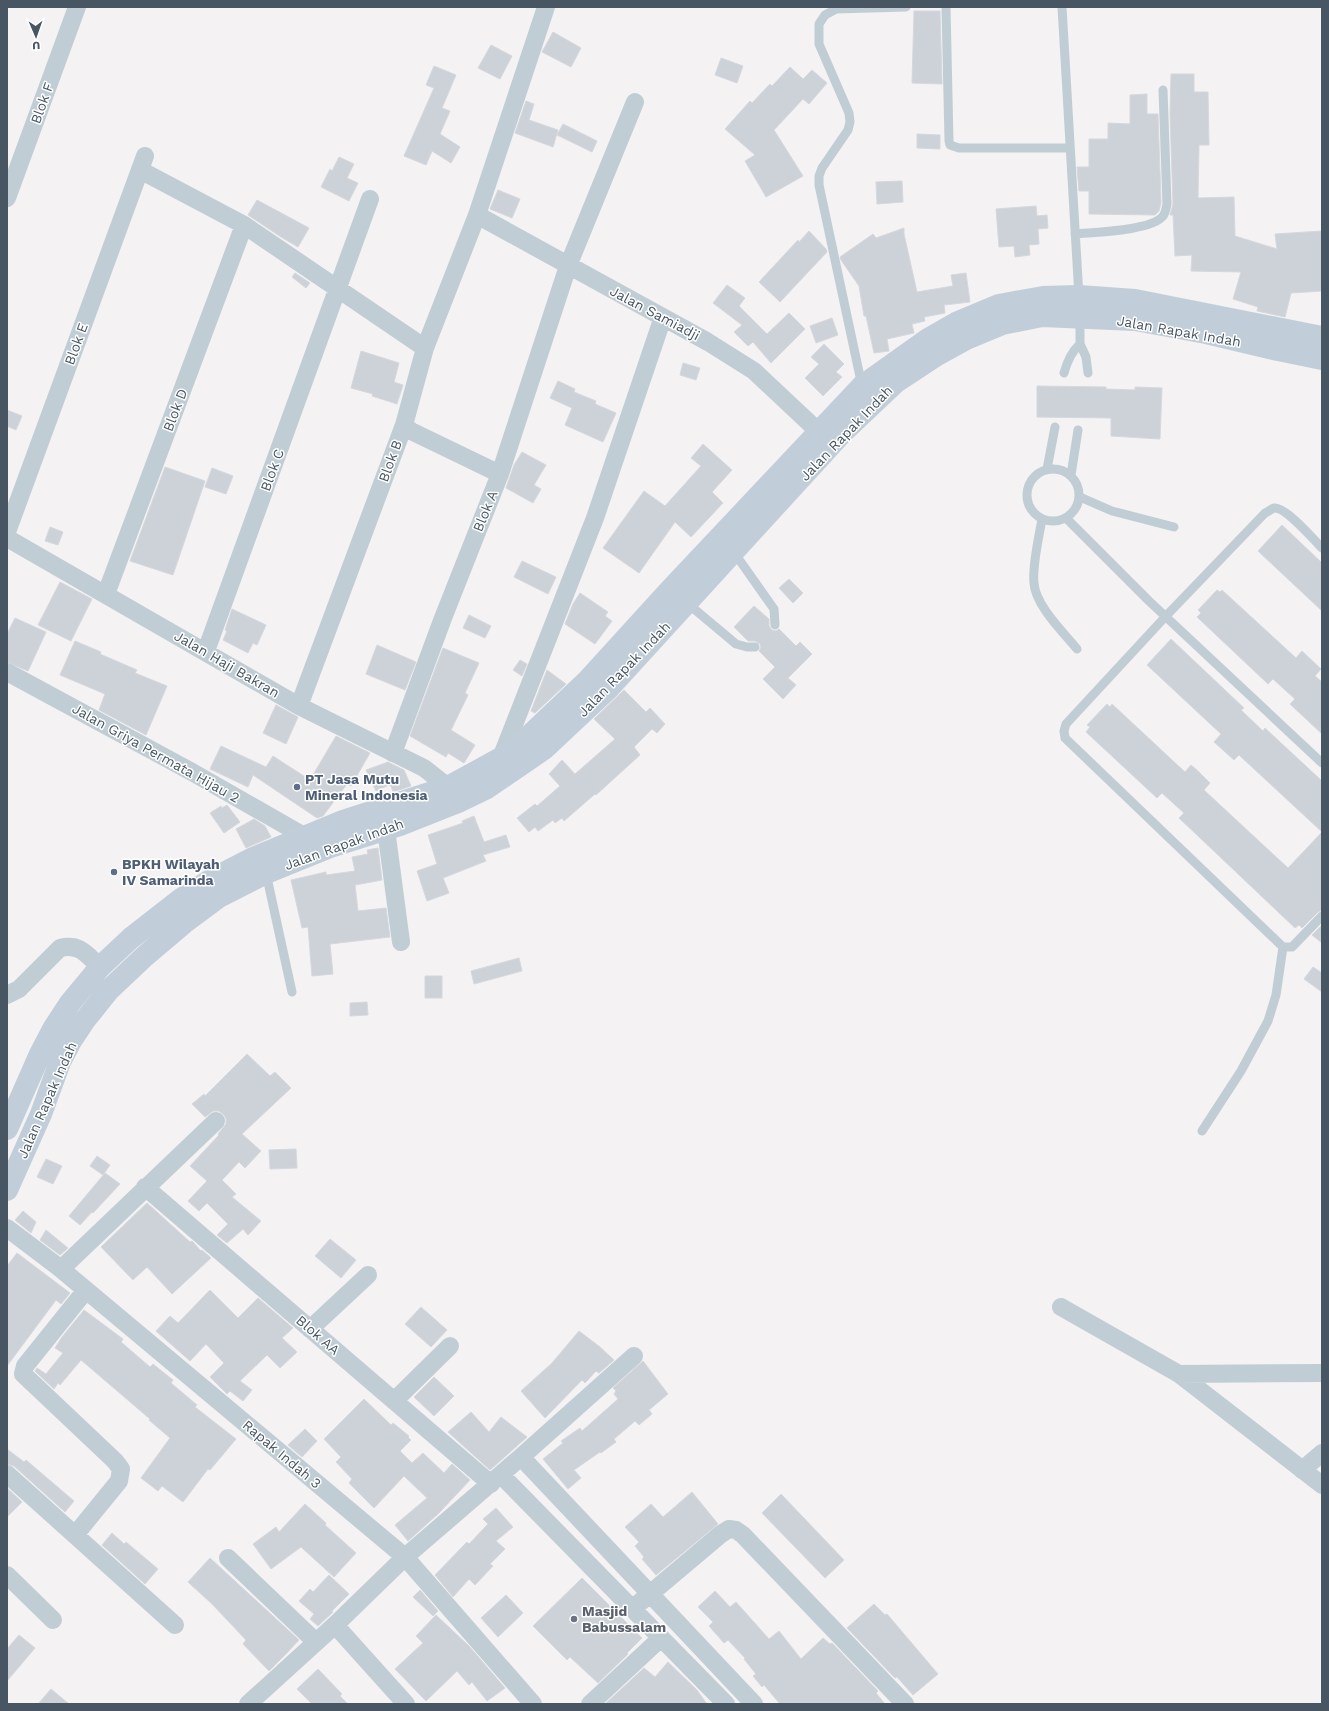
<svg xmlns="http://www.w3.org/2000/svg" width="1329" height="1711" font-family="'Work Sans',sans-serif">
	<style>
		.building { fill: #cdd1d8; stroke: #d5d8de }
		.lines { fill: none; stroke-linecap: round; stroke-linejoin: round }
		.lane { stroke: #c1cdd5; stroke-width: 9 }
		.street { stroke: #c1cdd5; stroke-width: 18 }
		.secondary { stroke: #c1ceda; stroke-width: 22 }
		.service-dot { fill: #5c6f8a; stroke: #fff; stroke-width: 1.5 }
		.worship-dot { fill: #6b7280; stroke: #fff; stroke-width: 1.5 }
		.labels { text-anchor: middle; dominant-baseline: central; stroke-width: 3; stroke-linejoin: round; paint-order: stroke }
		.street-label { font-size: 14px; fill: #475662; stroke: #fff }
		.service-label { font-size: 14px; font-weight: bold; fill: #4e5e75; stroke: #fff; text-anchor: start }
		.worship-label { font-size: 14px; font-weight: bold; fill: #5b616d; stroke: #fff; text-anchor: start }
	</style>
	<rect width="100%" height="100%" fill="#f4f2f2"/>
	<path class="building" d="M914 11H940L942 84 912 83Z
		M553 32 581 48 571 67 542 52Z
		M491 45 512 56 500 79 478 68Z
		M721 58 743 66 737 83 715 75Z
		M434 66 456 75 442 108 450 111 440 134 460 147 451 163 432 151 426 165 404 156 434 88 426 85Z
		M790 67 803 79 812 70 827 83 809 104 803 99 774 130 803 176 766 197 745 161 755 155 725 129 750 101 752 103 770 84 772 86Z
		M1171 74H1194V92H1208L1209 145H1199L1198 198 1234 197 1235 236 1277 249 1275 234 1322 231V291L1291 293 1285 317 1257 311 1258 307 1233 299 1241 272 1191 271 1192 255 1175 256 1173 215H1170L1173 204 1170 114Z
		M1147 94V114H1158L1161 203 1159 211 1155 215 1089 214V191H1079L1077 167H1089V139H1108V123L1130 124V95Z
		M526 101 534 104 529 120 558 130 553 147 515 133Z
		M563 124 597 141 592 152 557 135Z
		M917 134 940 135V149L917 148Z
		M339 157 354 164 347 178 358 183 349 201 321 187 330 169 332 171Z
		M902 181 903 202 877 204 876 182Z
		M498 190 520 199 512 218 490 209Z
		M257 200 309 228 298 247 281 237 248 215Z
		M1036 206 1037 216 1047 215 1048 228 1038 229 1039 244 1029 245 1030 255 1015 257 1014 246 999 247 996 209Z
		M904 228V234L917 292 953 286 951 275 966 273 970 302 944 305 945 313 924 317 925 321 912 324 914 333 887 339 889 351 874 353 866 316H864L859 286 841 260 840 257 873 234 876 238Z
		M809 231 826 249 827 252 780 302 759 282 798 240 799 242Z
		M295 273 310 283 306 288 292 277Z
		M727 285 745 298 739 306 767 334 789 313 805 329 771 363 753 342 748 346 734 332 742 325 713 303Z
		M832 318 838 335 816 343 810 326Z
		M824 344 844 364 836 372 842 377 823 396 805 378 819 364 811 357Z
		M361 351 399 363 394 382 403 385 397 404 372 396 373 394 351 388Z
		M683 363 700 368 696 380 680 375Z
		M558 381 575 389 574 392 596 401 595 404 616 413 603 442 565 425 572 408 550 398Z
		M1037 386 1106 387V389L1135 390V387L1162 388 1160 439 1111 436V418L1037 417Z
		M7 410 22 416 16 430 7 426Z
		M703 444 732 470 712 492 723 503 691 537 675 522 639 573 603 548 644 491 665 506 701 466 691 458Z
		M522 452 546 465 534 485 541 489 533 503 506 488 514 465Z
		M165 467 205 481 173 575 130 561Z
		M212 468 233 476 226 494 205 487Z
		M1282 525 1322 563V611L1258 551Z
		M50 527 63 532 58 545 45 541Z
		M522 561 556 577 548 594 514 577Z
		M789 579 803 593 793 603 779 588Z
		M60 582 92 599 71 641 38 625Z
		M1217 590 1220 592 1222 590 1296 658 1302 651 1321 669 1315 676 1322 682V734L1290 704 1295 699 1273 679 1268 684 1197 617 1201 613 1198 610Z
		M580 593 608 612 605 616 612 621 595 644 565 624 573 604Z
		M754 606 769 619V626L772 630 776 631 779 629 796 646 800 642 812 654 788 678 796 685 783 699 763 679 775 667 759 651 761 647 760 644 755 641H748L734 627Z
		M232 609 266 625 257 645 253 643 248 653 223 640 227 631 225 630Z
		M469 615 491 626 485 638 463 628Z
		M15 618 46 632 28 671 7 662V634Z
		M1171 639 1244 708 1241 710 1263 731 1265 728 1322 781V832L1239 755 1234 760 1214 742 1221 734 1147 665Z
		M75 641 101 652 100 654 137 670 135 673 167 686 146 735 99 710 105 694 60 675Z
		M377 645 416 662 405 690 366 674Z
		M443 648 479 663 465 693 468 695 451 730 475 745 464 763 448 753 446 757 410 736Z
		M520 660 527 664 522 676 513 670Z
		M547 670 566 684 535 713 531 711Z
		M624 690 646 712 650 708 665 724 657 733 652 729 634 747 640 755 596 795 595 794 564 821 562 818 555 823 553 820 538 831 535 827 529 832 517 818 535 804 537 806 560 786 549 774 562 760 575 774 615 739 594 719Z
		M1107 704 1110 707 1112 704 1185 772 1191 765 1197 770 1210 783 1204 790 1288 868 1322 832V910L1318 912 1302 928 1299 925 1295 928 1179 818 1184 813 1162 793 1157 798 1086 732 1090 727 1087 725Z
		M276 705 298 717 286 744 263 733Z
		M336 736 370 753 351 786 347 784 323 816 317 818 253 775 248 787 210 769 221 746 266 767 273 756 310 780Z
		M388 762 404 770 411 786 393 792 391 786 389 785 376 791 366 770Z
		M227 805 240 822 224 833 210 813 221 806 222 808Z
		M474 816 484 842 506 835 510 847 483 855 486 861 443 878 449 893 427 901 417 871 437 864 428 835 463 823 462 821Z
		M254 819 265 826 271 837 246 848 236 829Z
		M378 848 382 880 355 885 358 911 386 908 390 937 330 944 333 974 312 976 308 927 302 928 291 880 326 872V875L355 871 352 857 368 854 367 850Z
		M1322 925V943L1312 935Z
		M519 958 522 971 474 984 471 971Z
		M1313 967 1322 973V992L1304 979Z
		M425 976H442V998H425Z
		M367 1002 368 1015 350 1016V1003Z
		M247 1054 270 1076 275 1072 291 1088 242 1134 261 1151 245 1168 239 1162 222 1180 236 1194 232 1197 261 1221 248 1235 243 1229 227 1243 217 1235 228 1224 207 1203 199 1211 188 1201 207 1181 190 1166 219 1135 218 1134 226 1124V1118L223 1114 219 1111H213L205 1117 192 1104 204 1094 205 1096Z
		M296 1149 297 1168 270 1169 269 1150Z
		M97 1156 110 1165 103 1175 90 1166Z
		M46 1159 62 1166 53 1184 37 1177Z
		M105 1173 120 1184 93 1213 92 1212 80 1225 69 1216Z
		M147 1203 190 1242 192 1241 201 1251 202 1250 211 1258 172 1294 147 1267 133 1280 101 1247Z
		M23 1211 36 1222 31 1233 15 1220Z
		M46 1230 68 1248 60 1255 40 1240Z
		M330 1239 356 1260 341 1278 315 1256Z
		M17 1253 70 1293 61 1304 56 1300 7 1366V1266Z
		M210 1290 238 1318 258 1298 293 1328 282 1338 297 1352 280 1368 267 1355 240 1381 252 1390 243 1401 230 1391 227 1394 210 1377 224 1363 206 1344 190 1361 156 1331 170 1316 178 1323Z
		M421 1307 447 1330 431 1347 405 1324Z
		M84 1310 123 1339 121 1342 150 1367 153 1364 173 1380 171 1383 197 1405 195 1407 236 1439 210 1470 208 1469 183 1502 162 1486 158 1491 141 1478 170 1438 149 1420 150 1419 81 1360 60 1385 58 1383 54 1389 35 1371 37 1368 46 1374 63 1353 55 1348 62 1337Z
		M579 1331 600 1347 614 1360 599 1373 596 1371 585 1383 582 1380 545 1418 521 1391 552 1363Z
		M643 1361 668 1394 649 1410 652 1414 639 1425 635 1421 614 1439 616 1442 601 1453 600 1452 574 1470 581 1478 568 1489 543 1459 563 1443 561 1441 580 1428 582 1431 618 1399 614 1394 616 1391 613 1388Z
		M434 1377 454 1396 434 1416 414 1397Z
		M364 1399 391 1425 393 1423 409 1436 408 1437 411 1440 400 1451 412 1463 423 1453 444 1473 452 1464 470 1480 439 1513 408 1541 395 1525 427 1498 404 1476 374 1508 349 1483 352 1479 336 1462 341 1457 324 1439Z
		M471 1412 489 1432 501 1417 527 1437 490 1470 448 1432Z
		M305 1429 317 1441 302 1457 288 1445Z
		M7 1449 24 1462 26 1460 74 1501 65 1512 14 1466 7 1464Z
		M7 1488 22 1502 7 1517Z
		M692 1492 718 1524 656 1575 642 1559 644 1557 635 1546 639 1542 625 1527 651 1504 663 1517Z
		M781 1494 844 1560 825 1578 762 1513Z
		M305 1504 326 1523 325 1525 356 1553 334 1577 301 1547 271 1569 253 1544 276 1527 279 1532Z
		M496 1508 513 1527 496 1541 505 1549 490 1564 493 1566 475 1585 469 1579 453 1597 435 1575 467 1542 469 1544 488 1524 483 1519Z
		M112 1533 124 1544 126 1542 158 1569 145 1584 102 1545Z
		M210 1558 299 1640 285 1655 269 1671 243 1644 246 1640 212 1604 188 1582Z
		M329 1575 349 1594 332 1611 333 1612 318 1626 310 1619 314 1614 299 1601 310 1589 313 1592Z
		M582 1578 642 1638 627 1653 628 1654 598 1683 570 1657 567 1660 533 1626Z
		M420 1590 438 1611 433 1616 413 1597Z
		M715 1591 730 1607 736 1602 769 1639 779 1631 801 1659 823 1638 830 1644 832 1643 878 1691 876 1693 885 1704H780L764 1685 762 1687 753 1676 756 1674 744 1659 745 1658 728 1640 724 1643 709 1626 713 1622 698 1607Z
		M506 1595 523 1613 498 1637 481 1618Z
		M874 1604 885 1615 887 1614 938 1674 913 1695 897 1677 895 1678 847 1628Z
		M436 1615 469 1646 505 1688 487 1701 472 1682 469 1685 457 1671 426 1701 395 1669 423 1643 416 1636Z
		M19 1635 35 1648 7 1681V1649Z
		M668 1662 697 1690 707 1704H605L644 1668 655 1677Z
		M318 1669 342 1694 340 1696 348 1704H312L297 1689Z
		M51 1689 69 1704H38Z"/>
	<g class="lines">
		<path class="lane" d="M946 7 949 141 950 145 959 148H1070
			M1062 7 1079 297
			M1075 234C1094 232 1151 231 1163 216 1166 212 1166 208 1167 204L1163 90
			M1080 318V344L1086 357 1088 373
			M1064 373C1067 362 1071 352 1080 344
			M862 386 819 185V176L822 168 848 130 850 122 849 113 819 44V24L825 15 836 9 906 7
			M1027 495a26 26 0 1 1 52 0a26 26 0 1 1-52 0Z
			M1047 469 1055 427
			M1071 475 1078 430
			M1080 497 1112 511 1174 527
			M1066 518 1149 601 1322 763
			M1042 519C1039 537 1032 565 1034 583 1035 605 1064 633 1077 649
			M1322 548C1314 540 1285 506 1274 508 1271 509 1268 512 1265 513L1166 616 1066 724 1064 731 1065 738 1283 947H1292L1322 916
			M733 551 774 609 775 625
			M687 603 736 644 747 647H755
			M266 873 292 992
			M1202 1131 1241 1071 1268 1021 1276 995 1283 947"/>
		<path class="street" d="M140 170 244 225 425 348
			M7 198 77 7
			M477 215 708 342 754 371 819 432
			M404 425 411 431 500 474
			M7 532 145 156
			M7 538 299 706 424 768 448 787
			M106 594 244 225
			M206 651 370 199
			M7 672 192 772 304 836
			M299 706 404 425 425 348 477 215 546 7
			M393 753 443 618 500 474 568 266 635 102
			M501 758 595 518 663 317
			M386 829 401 942
			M7 995 19 989 60 948C80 943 87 955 100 967
			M145 1187 491 1484
			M7 1228 61 1269 405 1557 533 1704
			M61 1269 216 1121
			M1061 1307 1179 1374 1322 1485
			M310 1329 368 1275
			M1179 1374 1322 1373
			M394 1401 450 1346
			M521 1457 634 1356
			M1302 1470 1322 1453
			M7 1474 175 1625
			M501 1475 726 1704
			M75 1535 119 1481 121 1469 115 1461 23 1374 25 1366 86 1290
			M228 1558 316 1642
			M7 1575 53 1620
			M632 1609 721 1534 729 1529 736 1530 743 1535 905 1704
			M335 1625 406 1704
			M248 1704 335 1625 405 1557 521 1457 754 1704
			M590 1704 661 1638"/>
		<path class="secondary" d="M7 1129 40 1054 53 1029 70 1003 100 967 131 938 181 899 212 879 251 859 343 821 448 787 501 758 529 736 588 680 670 590 862 386 928 339 956 323 999 305 1043 297 1079 296 1135 300 1322 337
			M7 1190 41 1114 60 1062 71 1041 85 1020 109 990 145 956 184 923 219 897 266 873 330 847 400 825 458 802 487 788 544 749 608 689 841 434 896 382 937 355 966 339 1002 324 1042 316 1135 320 1206 333 1278 350 1322 359"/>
	</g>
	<g class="service-dot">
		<circle cx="297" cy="787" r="4"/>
		<circle cx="114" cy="872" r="4"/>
	</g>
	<circle class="worship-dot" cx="574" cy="1619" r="4"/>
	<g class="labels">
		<g class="street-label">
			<text transform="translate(42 103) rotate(-70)">Blok F</text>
			<text transform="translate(655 313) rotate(28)">Jalan Samiadji</text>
			<text transform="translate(1179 331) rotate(10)">Jalan Rapak Indah</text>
			<text transform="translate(76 344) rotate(-70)">Blok E</text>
			<text transform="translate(175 410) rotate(-69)">Blok D</text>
			<text transform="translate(846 433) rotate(-46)">Jalan Rapak Indah</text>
			<text transform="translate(390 461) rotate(-70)">Blok B</text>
			<text transform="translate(272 470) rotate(-70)">Blok C</text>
			<text transform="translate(485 511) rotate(-68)">Blok A</text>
			<text transform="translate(227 664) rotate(30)">Jalan Haji Bakran</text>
			<text transform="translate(624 669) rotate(-46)">Jalan Rapak Indah</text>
			<text transform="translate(156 753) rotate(29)">Jalan Griya Permata Hijau 2</text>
			<text transform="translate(344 844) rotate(-20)">Jalan Rapak Indah</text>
			<text transform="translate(47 1100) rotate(-66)">Jalan Rapak Indah</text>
			<text transform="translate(318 1335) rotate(41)">Blok AA</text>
			<text transform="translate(282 1454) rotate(40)">Rapak Indah 3</text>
		</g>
		<g class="service-label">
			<text x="305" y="779">PT Jasa Mutu<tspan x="305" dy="16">Mineral Indonesia</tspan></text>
			<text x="122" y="864">BPKH Wilayah<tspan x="122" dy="16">IV Samarinda</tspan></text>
		</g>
		<g class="worship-label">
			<text x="582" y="1611">Masjid<tspan x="582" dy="16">Babussalam</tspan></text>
		</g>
	</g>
	<rect width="1329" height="1711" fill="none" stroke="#475662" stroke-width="16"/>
	<g transform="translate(36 36) rotate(178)" stroke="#ffffff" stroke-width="3" paint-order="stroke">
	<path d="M0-3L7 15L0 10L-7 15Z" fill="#475662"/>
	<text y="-6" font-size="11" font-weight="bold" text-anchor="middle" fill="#475662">U</text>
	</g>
</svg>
